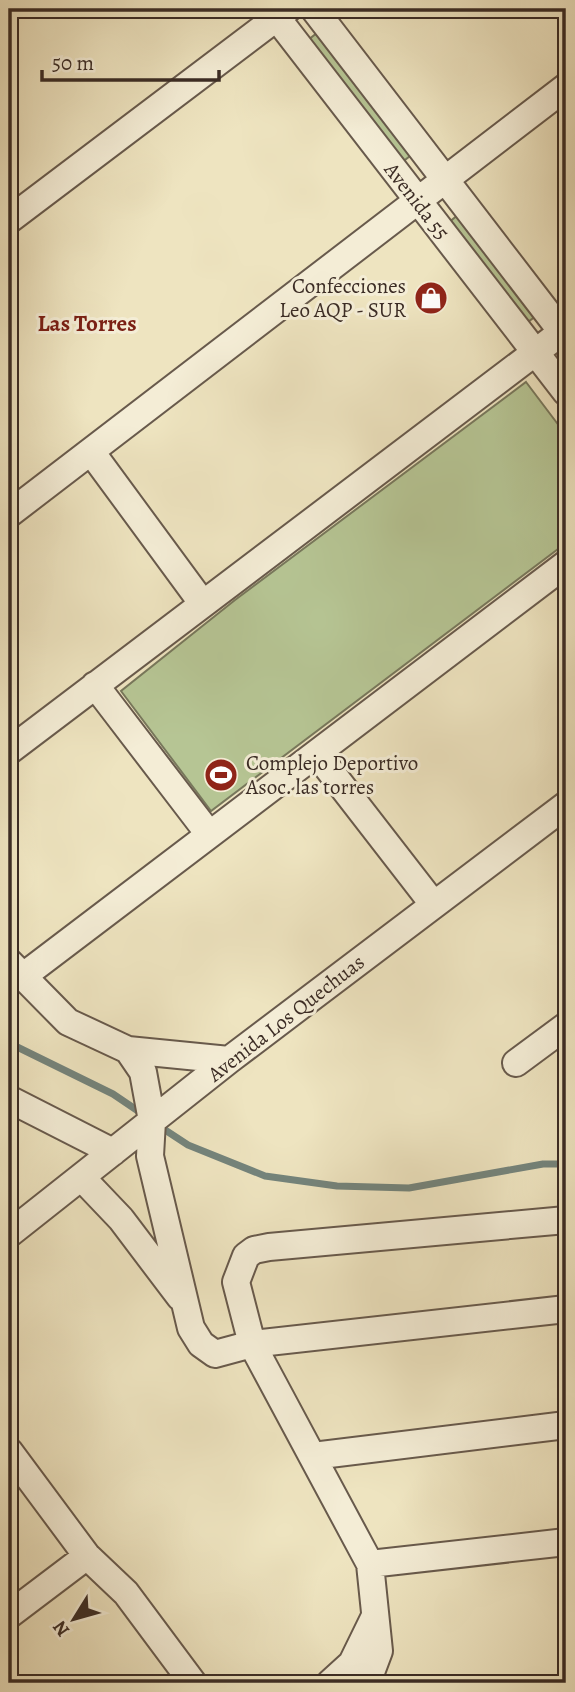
<svg xmlns="http://www.w3.org/2000/svg" width="575" height="1692" font-family="Alegreya,serif">
	<style>
		.green { fill: #b6c594; stroke: #78785c; stroke-width: 2 }
		.lines { fill: none; stroke-linecap: round; stroke-linejoin: round }
		.stream { stroke: #74847c; stroke-width: 7 }
		.minor-casing { stroke: #685a4c; stroke-width: 30 }
		.minor { stroke: #f4edd6; stroke-width: 26 }
		.labels { text-anchor: middle; dominant-baseline: central; stroke-width: 6; stroke-linejoin: round; paint-order: stroke }
		.street-label { font-size: 21px; fill: #3b2c25; stroke: #f4edd6 }
		.poi-label { font-size: 21px; fill: #3b2c25; stroke: #f4edd6; text-anchor: end }
		.neighbourhood-label { font-size: 23px; font-weight: bold; fill: #7a1f14; stroke: #f4edd6 }
	</style>
	<rect width="100%" height="100%" fill="#eee4c0"/>
	<filter id="stains"><feTurbulence type="fractalNoise" baseFrequency=".00286" numOctaves="4"/><feColorMatrix values="0 0 0 0 .2 0 0 0 0 .09 0 0 0 0 .02 0 0 0 .5 -.17"/></filter>
	<radialGradient id="worn" r=".72"><stop offset=".6" stop-color="#630" stop-opacity="0"/><stop offset="1" stop-color="#630" stop-opacity=".3"/></radialGradient>
	<path class="green" d="M317 33 410 156 401 163 308 40Z
		M458 215 536 316 525 324 448 223Z
		M526 382 566 435V543L211 811 121 691 235 600Z"/>
	<g class="lines">
		<path class="stream" d="M9 1043 113 1094 144 1115
			M159 1126 188 1145 265 1176 337 1186 409 1188 543 1164H566"/>
		<defs>
			<path id="minor" d="M270 9 566 392
				M314 9 566 337
				M9 220 288 9
				M92 453 203 604
				M9 514 566 87
				M95 685 209 834
				M9 751 566 329
				M317 754 434 905
				M9 962 68 1022 128 1050 143 1072 152 1121 150 1156 191 1328 201 1344 215 1354 252 1344 566 1309
				M22 977 566 564
				M128 1050 229 1060
				M516 1063 566 1026
				M9 1099 113 1152
				M81 1177 121 1219 180 1297
				M9 1234 229 1060 566 805
				M9 1451 87 1556 126 1593 193 1683
				M313 1456 566 1425
				M370 1564 566 1542
				M9 1615 87 1556
				M330 1683 352 1663 375 1616
				M367 1683 379 1651 370 1564 252 1344 236 1282 246 1256 254 1250 269 1247 566 1220"/>
		</defs>
		<use href="#minor" class="minor-casing"/>
		<use href="#minor" class="minor"/>
	</g>
	<defs>
		<symbol id="shop-disc" viewBox="-11 -11 22 22"><circle r="9.5" fill="#8f2418" stroke="#f4edd6"/><path d="M-5-2.5h2.3a2.7 3.5 0 0 1 5.4 0H5L5.5 6h-11ZM-1.5-2.5h3a1.5 2.3 0 0 0-3 0Z" fill="#fff"/></symbol>
		<symbol id="stadium-disc" viewBox="-11 -11 22 22"><circle r="9.5" fill="#8f2418" stroke="#f4edd6"/><path d="M0-5a6.5 5 0 1 0 0 10a6.5 5 0 1 0 0-10ZM-3.5-1.8h7v3.6h-7Z" fill="#fff"/></symbol>
	</defs>
	<g fill-rule="evenodd">
		<use href="#shop-disc" x="412" y="279" width="38" height="38"/>
		<use href="#stadium-disc" x="202" y="756" width="38" height="38"/>
	</g>
	<g class="labels">
		<g class="street-label">
			<text transform="translate(417 201) rotate(52)">Avenida 55</text>
			<text transform="translate(286 1018) rotate(-38)">Avenida Los Quechuas</text>
		</g>
		<g class="poi-label">
			<text x="406" y="286">Confecciones<tspan x="406" dy="24">Leo AQP - SUR</tspan></text>
			<text x="246" y="763" text-anchor="start">Complejo Deportivo<tspan x="246" dy="24">Asoc. las torres</tspan></text>
		</g>
		<g class="neighbourhood-label">
			<text x="87" y="323">Las Torres</text>
		</g>
	</g>
	<rect width="575" height="1692" fill="none" stroke="#eee4c0" stroke-width="35"/>
	<rect x="10" y="10" width="554" height="1671" fill="none" stroke="#3b2c25" stroke-width="3.5"/>
	<rect x="18" y="18" width="540" height="1657" fill="none" stroke="#3b2c25" stroke-width="2"/>
	<g transform="translate(74 1619) rotate(233)" stroke="#f4edd6" stroke-width="5" paint-order="stroke">
	<path d="M0-5L12 26L0 18L-12 26Z" fill="#3b2c25"/>
	<text y="-10" font-size="19" font-weight="bold" text-anchor="middle" fill="#3b2c25">N</text>
	</g>
	<path d="M42 70v10h177v-10" fill="none" stroke="#3b2c25" stroke-width="3.5"/>
	<text x="52" y="70" font-size="21" fill="#3b2c25" stroke="#f4edd6" stroke-width="5" paint-order="stroke">50 m</text>
	<rect width="100%" height="100%" filter="url(#stains)"/>
	<rect width="100%" height="100%" fill="url(#worn)"/>
</svg>
